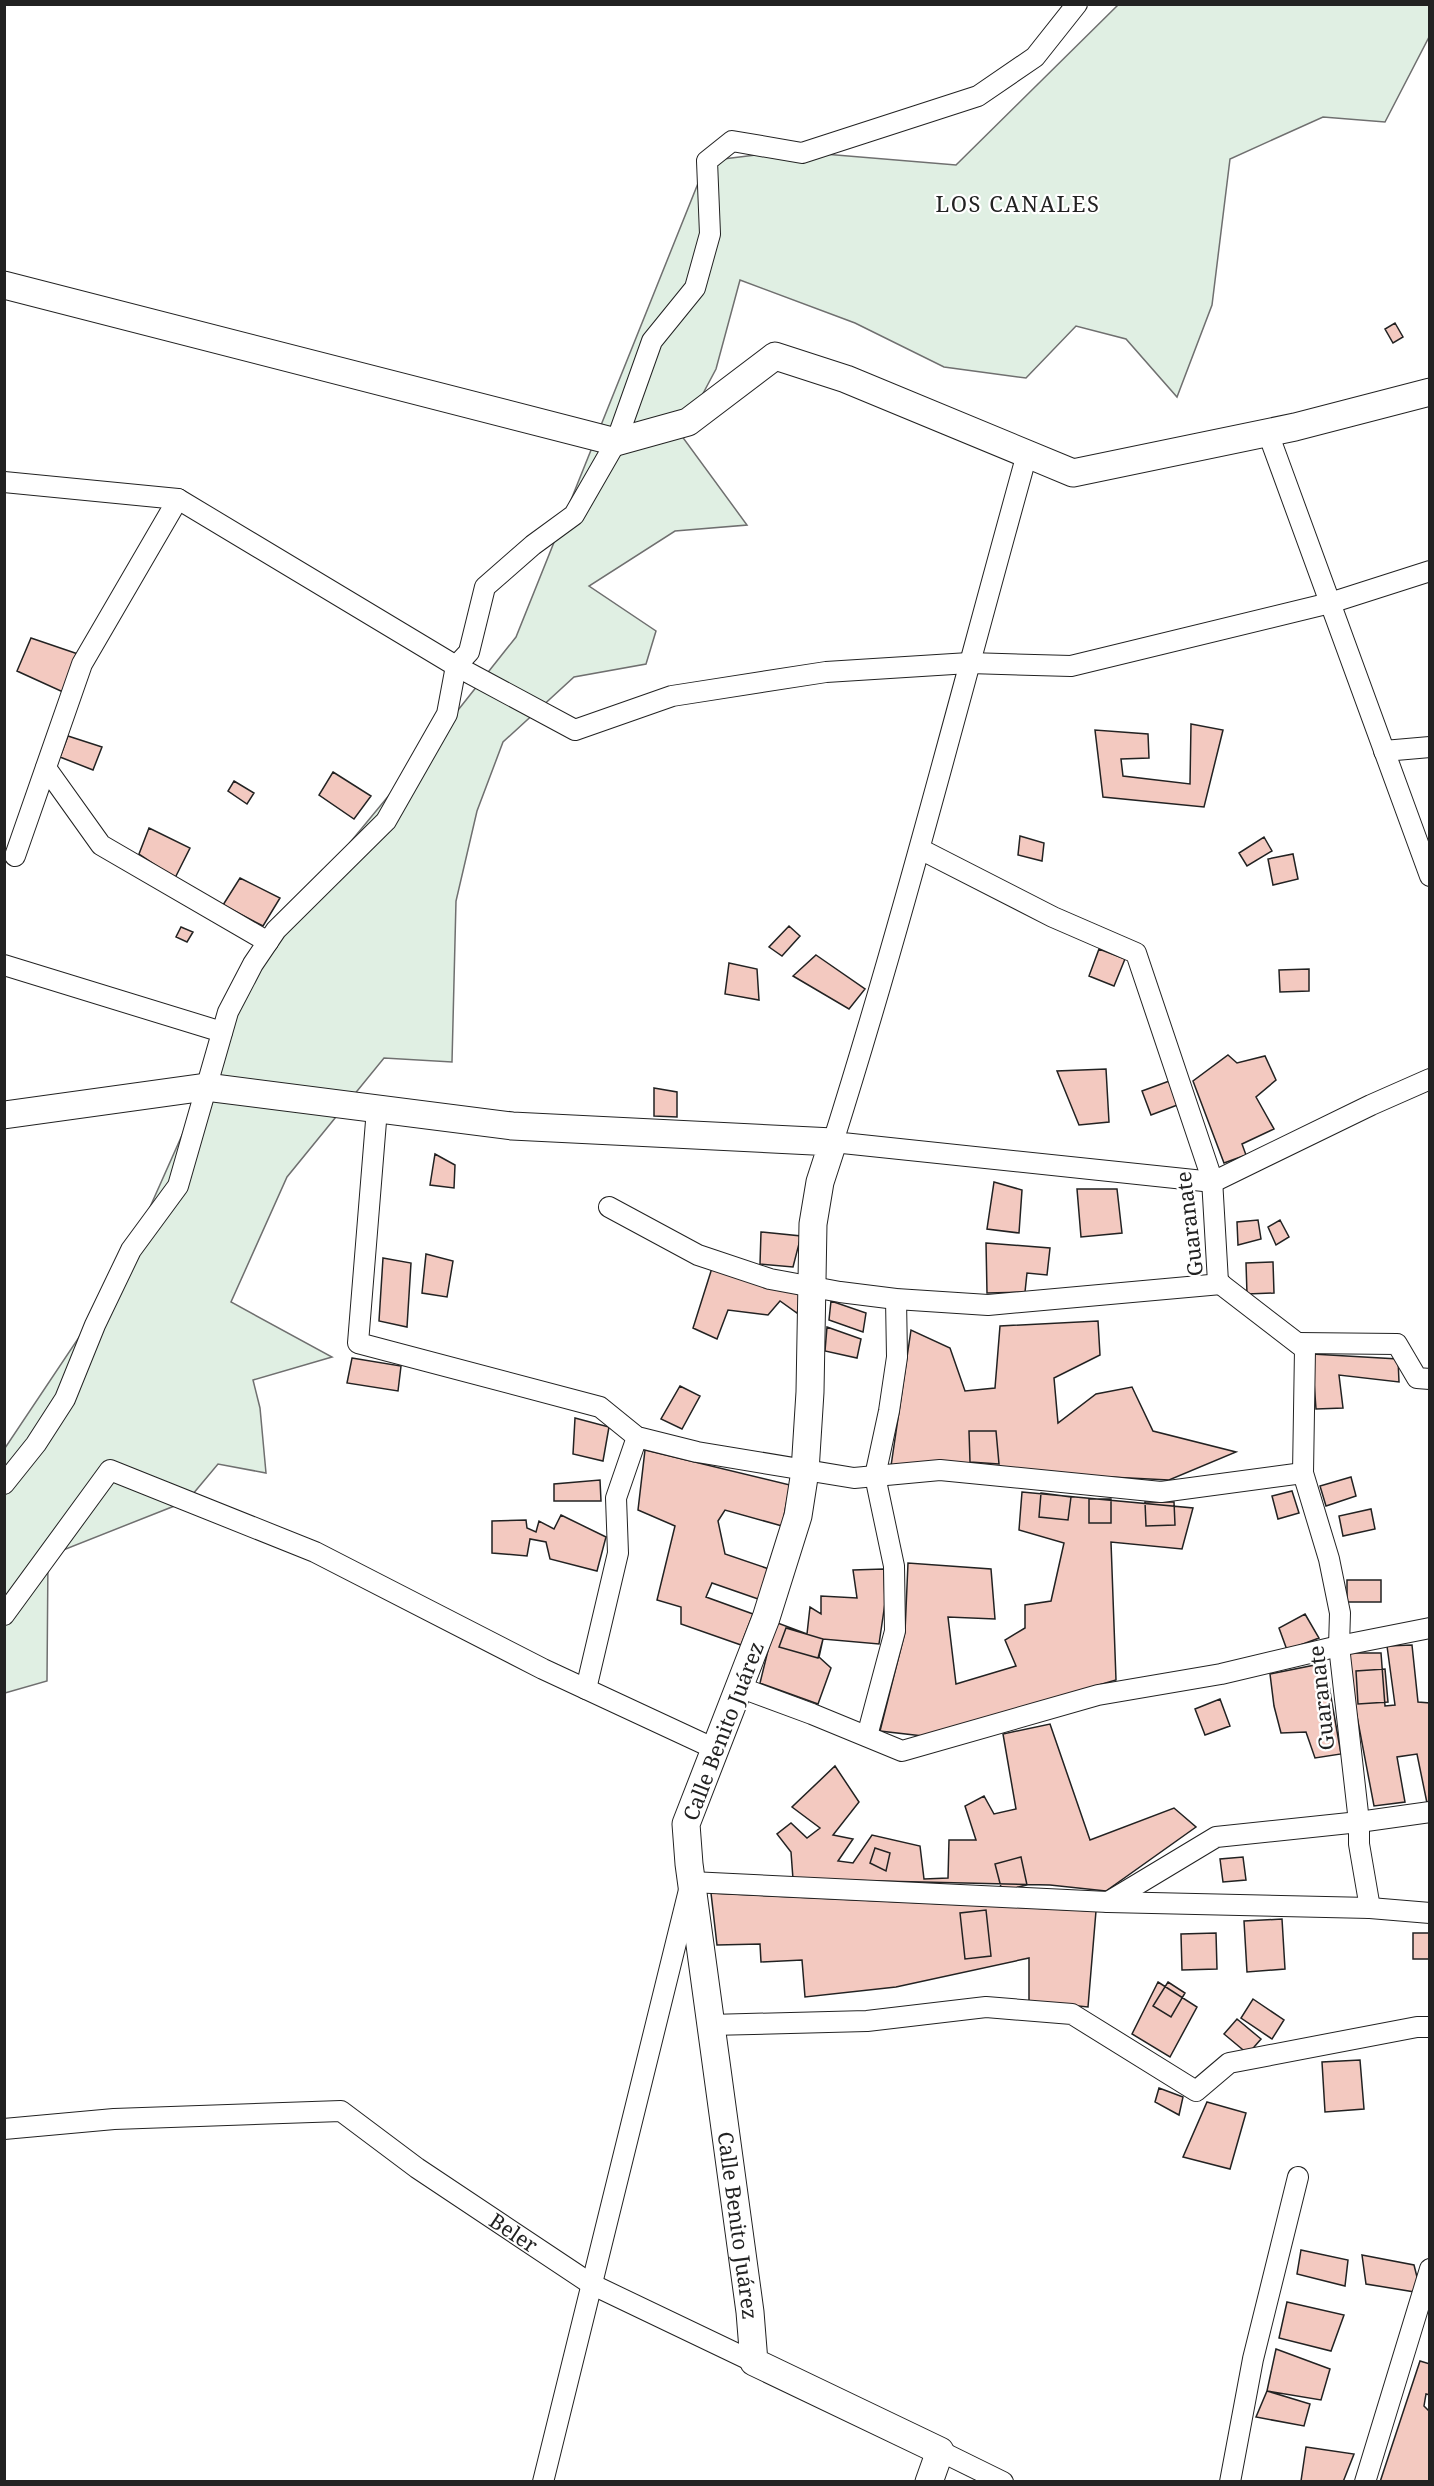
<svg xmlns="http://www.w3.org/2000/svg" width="1434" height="2486" font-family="'Noto Serif',serif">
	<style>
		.green { fill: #e0efe3; stroke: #6f6f6f; stroke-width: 1.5 }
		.building { fill: #f3c9c0; stroke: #222; stroke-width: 1.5 }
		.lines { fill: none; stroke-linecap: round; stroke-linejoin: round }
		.street-casing { stroke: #222; stroke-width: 22 }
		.secondary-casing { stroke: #222; stroke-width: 29 }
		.street { stroke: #fff; stroke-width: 20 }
		.secondary { stroke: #fff; stroke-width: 27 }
		.labels { text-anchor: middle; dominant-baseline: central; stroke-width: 4.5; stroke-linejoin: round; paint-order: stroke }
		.street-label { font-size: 21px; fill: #222; stroke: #fff }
		.neighbourhood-label { font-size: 22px; letter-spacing: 1.5px; fill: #222; stroke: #fff }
	</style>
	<rect width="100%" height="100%" fill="#fff"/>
	<path class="green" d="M1118 5H1429V37L1385 122 1323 117 1230 159 1212 305 1177 397 1126 339 1076 326 1026 378 944 367 855 323 740 280 716 369 681 435 747 525 675 531 589 586 656 631 646 664 574 677 503 742 477 811 456 901 452 1062 384 1058 287 1177 231 1302 332 1357 253 1380 260 1408 266 1473 218 1464 187 1501 48 1556 47 1681 5 1693V1448L118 1279 268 942 428 748 516 637 707 161 788 151 956 165Z"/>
	<path class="building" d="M1395 323 1403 337 1393 343 1385 329Z
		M31 638 78 654 63 692 17 671Z
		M1191 724 1223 730 1204 807 1103 797 1095 730 1148 734 1149 758 1121 759 1123 776 1190 784Z
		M68 736 102 747 93 770 60 757Z
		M333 772 371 796 354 819 319 795Z
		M234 781 254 793 247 804 228 791Z
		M149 828 190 848 175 878 139 854Z
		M1020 836 1044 843 1042 861 1018 855Z
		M1264 837 1272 851 1247 866 1239 853Z
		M1293 854 1298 879 1273 885 1268 859Z
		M240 878 280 898 263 926 223 905Z
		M789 926 800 936 782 956 769 947Z
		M181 927 193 932 187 942 176 937Z
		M1099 949 1125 959 1114 986 1089 976Z
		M816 955 865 989 849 1009 793 976Z
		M729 963 757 969 759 1000 725 994Z
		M1309 969V991L1280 992 1279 970Z
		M1228 1055 1237 1063 1265 1056 1276 1080 1256 1097 1274 1129 1242 1144 1246 1155 1224 1163 1193 1081Z
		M1106 1069 1109 1122 1079 1125 1057 1071Z
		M1172 1080 1180 1104 1151 1115 1142 1091Z
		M654 1088 677 1092V1117L654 1116Z
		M435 1154 455 1165 454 1188 430 1185Z
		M994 1182 1022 1190 1019 1233 987 1229Z
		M1077 1189H1117L1122 1233 1081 1237Z
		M1258 1220 1261 1239 1238 1245 1237 1222Z
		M1280 1220 1289 1237 1276 1245 1268 1227Z
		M761 1232 801 1236 793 1267 760 1264Z
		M986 1243 1050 1248 1047 1275 1027 1273 1025 1292 987 1293Z
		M426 1254 453 1261 447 1297 422 1293Z
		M383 1258 411 1263 407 1327 379 1321Z
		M1273 1262 1274 1293 1247 1294 1246 1263Z
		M712 1268 804 1295 797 1313 780 1301 768 1315 728 1310 717 1339 693 1328Z
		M831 1301 866 1313 863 1332 829 1320Z
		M1098 1321 1100 1355 1054 1378 1058 1423 1096 1394 1132 1387 1153 1431 1236 1452 1169 1480 891 1466 911 1330 950 1348 965 1391 995 1388 1000 1326Z
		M827 1327 861 1339 857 1358 825 1351Z
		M1312 1354 1398 1359 1399 1382 1339 1375 1343 1408 1316 1409Z
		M352 1358 401 1366 398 1391 347 1383Z
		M680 1386 700 1396 682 1429 661 1419Z
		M575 1418 609 1427 603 1461 573 1454Z
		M969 1431H996L999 1464 970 1462Z
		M645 1450 790 1485 782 1526 725 1510 718 1521 725 1554 769 1569 761 1600 712 1583 706 1597 753 1614 741 1645 681 1624V1607L657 1600 675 1526 638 1510Z
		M1351 1477 1356 1496 1326 1506 1320 1486Z
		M600 1480 601 1501H554V1484Z
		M1292 1491 1299 1513 1278 1519 1272 1496Z
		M1022 1492 1193 1508 1182 1549 1111 1542 1116 1680 923 1736 880 1731 905 1632 908 1563 991 1569 995 1619 948 1617 956 1684 1016 1666 1005 1640 1025 1628V1605L1051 1601 1064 1543 1019 1530Z
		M1041 1493 1071 1497 1068 1520 1039 1517Z
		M1089 1499H1111V1523H1089Z
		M1145 1502H1174L1175 1525 1146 1526Z
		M1371 1509 1375 1529 1343 1536 1339 1516Z
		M561 1515 606 1537 597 1571 550 1559 546 1542 530 1539 527 1556 492 1553V1521L526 1520 527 1528 536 1532 539 1521 554 1529Z
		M884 1569 885 1603 879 1644 823 1639 819 1657 831 1668 818 1704 760 1683 775 1622 807 1634 810 1607 821 1614V1596L857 1598 853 1570Z
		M1347 1580H1381V1602H1347Z
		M1305 1614 1319 1638 1287 1650 1279 1628Z
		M786 1628 823 1639 818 1658 779 1647Z
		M1412 1645 1418 1702 1430 1703V1802L1427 1803 1417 1754 1397 1757 1405 1802 1374 1806 1345 1653H1381L1385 1706 1395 1705 1387 1646Z
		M1325 1663 1341 1754 1315 1758 1306 1732 1281 1733 1274 1706 1270 1674Z
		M1385 1669 1388 1702 1358 1704 1356 1671Z
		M1220 1699 1230 1726 1205 1735 1195 1709Z
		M1050 1724 1090 1840 1174 1808 1196 1827 1106 1891 1050 1885 793 1879 791 1852 777 1834 791 1823 807 1838 820 1828 792 1807 835 1766 859 1802 833 1835 853 1839 838 1861 853 1863 872 1835 920 1846 924 1879 948 1878 949 1840H976L965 1806 984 1796 994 1814 1016 1809 1003 1734Z
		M875 1848 890 1853 886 1871 870 1863Z
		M1021 1857 1027 1885 1002 1891 995 1864Z
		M1243 1857 1246 1880 1223 1882 1220 1859Z
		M711 1893 1096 1911 1088 2007 1029 2001V1958L896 1987 805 1997 802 1960 761 1962 760 1944 717 1945Z
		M986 1910 991 1956 965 1959 960 1913Z
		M1282 1919 1285 1969 1247 1972 1244 1921Z
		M1216 1933 1217 1969 1182 1970 1181 1934Z
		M1413 1933H1430V1959H1413Z
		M1158 1982 1197 2007 1170 2057 1132 2034Z
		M1168 1982 1185 1993 1171 2017 1153 2006Z
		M1253 1999 1284 2020 1272 2039 1241 2018Z
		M1237 2019 1261 2039 1248 2054 1224 2034Z
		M1360 2060 1364 2109 1325 2112 1322 2062Z
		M1159 2088 1183 2097 1179 2115 1155 2102Z
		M1207 2102 1246 2113 1230 2169 1183 2157Z
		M1301 2250 1348 2260 1345 2286 1297 2274Z
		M1362 2255 1414 2265 1421 2293 1366 2284Z
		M1287 2302 1344 2315 1331 2351 1279 2338Z
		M1276 2349 1330 2369 1321 2400 1267 2391Z
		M1420 2361 1430 2364V2395L1426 2394 1424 2406 1430 2412V2482H1380Z
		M1267 2391 1310 2404 1304 2426 1256 2417Z
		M1306 2447 1354 2454 1343 2482 1301 2481Z"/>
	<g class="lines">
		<defs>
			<g id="street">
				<path d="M1268 433 1430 876"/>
				<path d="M1027 454C963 684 905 914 833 1142L1213 1182 1371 1105 1430 1079"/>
				<path d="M4 482 178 499 456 666 575 730 672 696 826 672 969 663 1071 666 1330 603 1430 571"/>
				<path d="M1384 751 1430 747"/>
				<path d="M46 768 101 845 268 942"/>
				<path d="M920 849 1053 917 1136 953 1212 1179 1218 1282 1305 1349 1303 1473 1329 1559 1340 1613 1339 1646 1359 1822V1844L1370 1908"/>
				<path d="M15 856 82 664 178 499"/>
				<path d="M4 965 222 1032"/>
				<path d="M377 1109 358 1343 600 1407 637 1437 697 1452 854 1478 940 1470 1161 1492 1303 1473"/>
				<path d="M609 1207 698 1255 770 1279 840 1292 896 1299 988 1305 1221 1284"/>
				<path d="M1298 1343 1397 1344 1417 1378 1430 1379"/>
				<path d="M4 1484 36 1444 65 1399 95 1325 131 1250 178 1186 228 1012 253 964 276 930 386 821 447 714 456 666 469 652 485 587 533 545 574 515 616 442 652 341 695 288 710 234 707 161 732 141 802 153 978 96 1035 57 1077 4"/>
				<path d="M4 1615 110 1470 315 1552 543 1669 715 1749"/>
				<path d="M739 1687 812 1714 902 1751 1098 1695 1221 1674 1339 1646 1430 1628"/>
				<path d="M586 1689 618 1553 616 1498 637 1437"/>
				<path d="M867 1736 895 1631 894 1566 875 1476 889 1411 897 1357 896 1299"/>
				<path d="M1108 1902 1216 1837 1359 1822 1430 1812"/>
				<path d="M710 2025 867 2021 986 2007 1072 2014 1196 2091 1229 2063 1417 2027H1430"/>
				<path id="s1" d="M4 2129 114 2119 341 2111 417 2168 591 2284 754 2362"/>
				<path d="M940 2451 1003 2482"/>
				<path d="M543 2482 691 1882 1108 1902 1370 1908 1430 1913"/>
				<path d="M1230 2482 1253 2359 1298 2177"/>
				<path d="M1365 2482 1430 2269"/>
			</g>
			<g id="secondary">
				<path d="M4 285 616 442 688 422 775 356 846 379 1073 473 1295 427 1430 392"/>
				<path id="s2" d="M4 1115 206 1087 512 1126 833 1142 820 1182 813 1224 810 1392 805 1471 798 1516 766 1618 686 1824 689 1864 750 2312 754 2362 940 2451 929 2482"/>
			</g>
		</defs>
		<use href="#street" class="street-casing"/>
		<use href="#secondary" class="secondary-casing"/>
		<use href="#street" class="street"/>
		<use href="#secondary" class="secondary"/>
	</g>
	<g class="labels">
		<g class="street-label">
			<text transform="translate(1189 1224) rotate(-97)">Guaranate</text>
			<text transform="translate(1321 1698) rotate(-96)">Guaranate</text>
			<text transform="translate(723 1731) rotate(-69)">Calle Benito Juárez</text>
			<text stroke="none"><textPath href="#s2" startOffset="1944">Calle Benito Juárez</textPath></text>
			<text stroke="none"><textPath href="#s1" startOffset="549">Beler</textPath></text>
		</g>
		<g class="neighbourhood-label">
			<text x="1018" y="203">LOS CANALES</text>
		</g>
	</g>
	<rect width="1434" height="2486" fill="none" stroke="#222222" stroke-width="12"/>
</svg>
